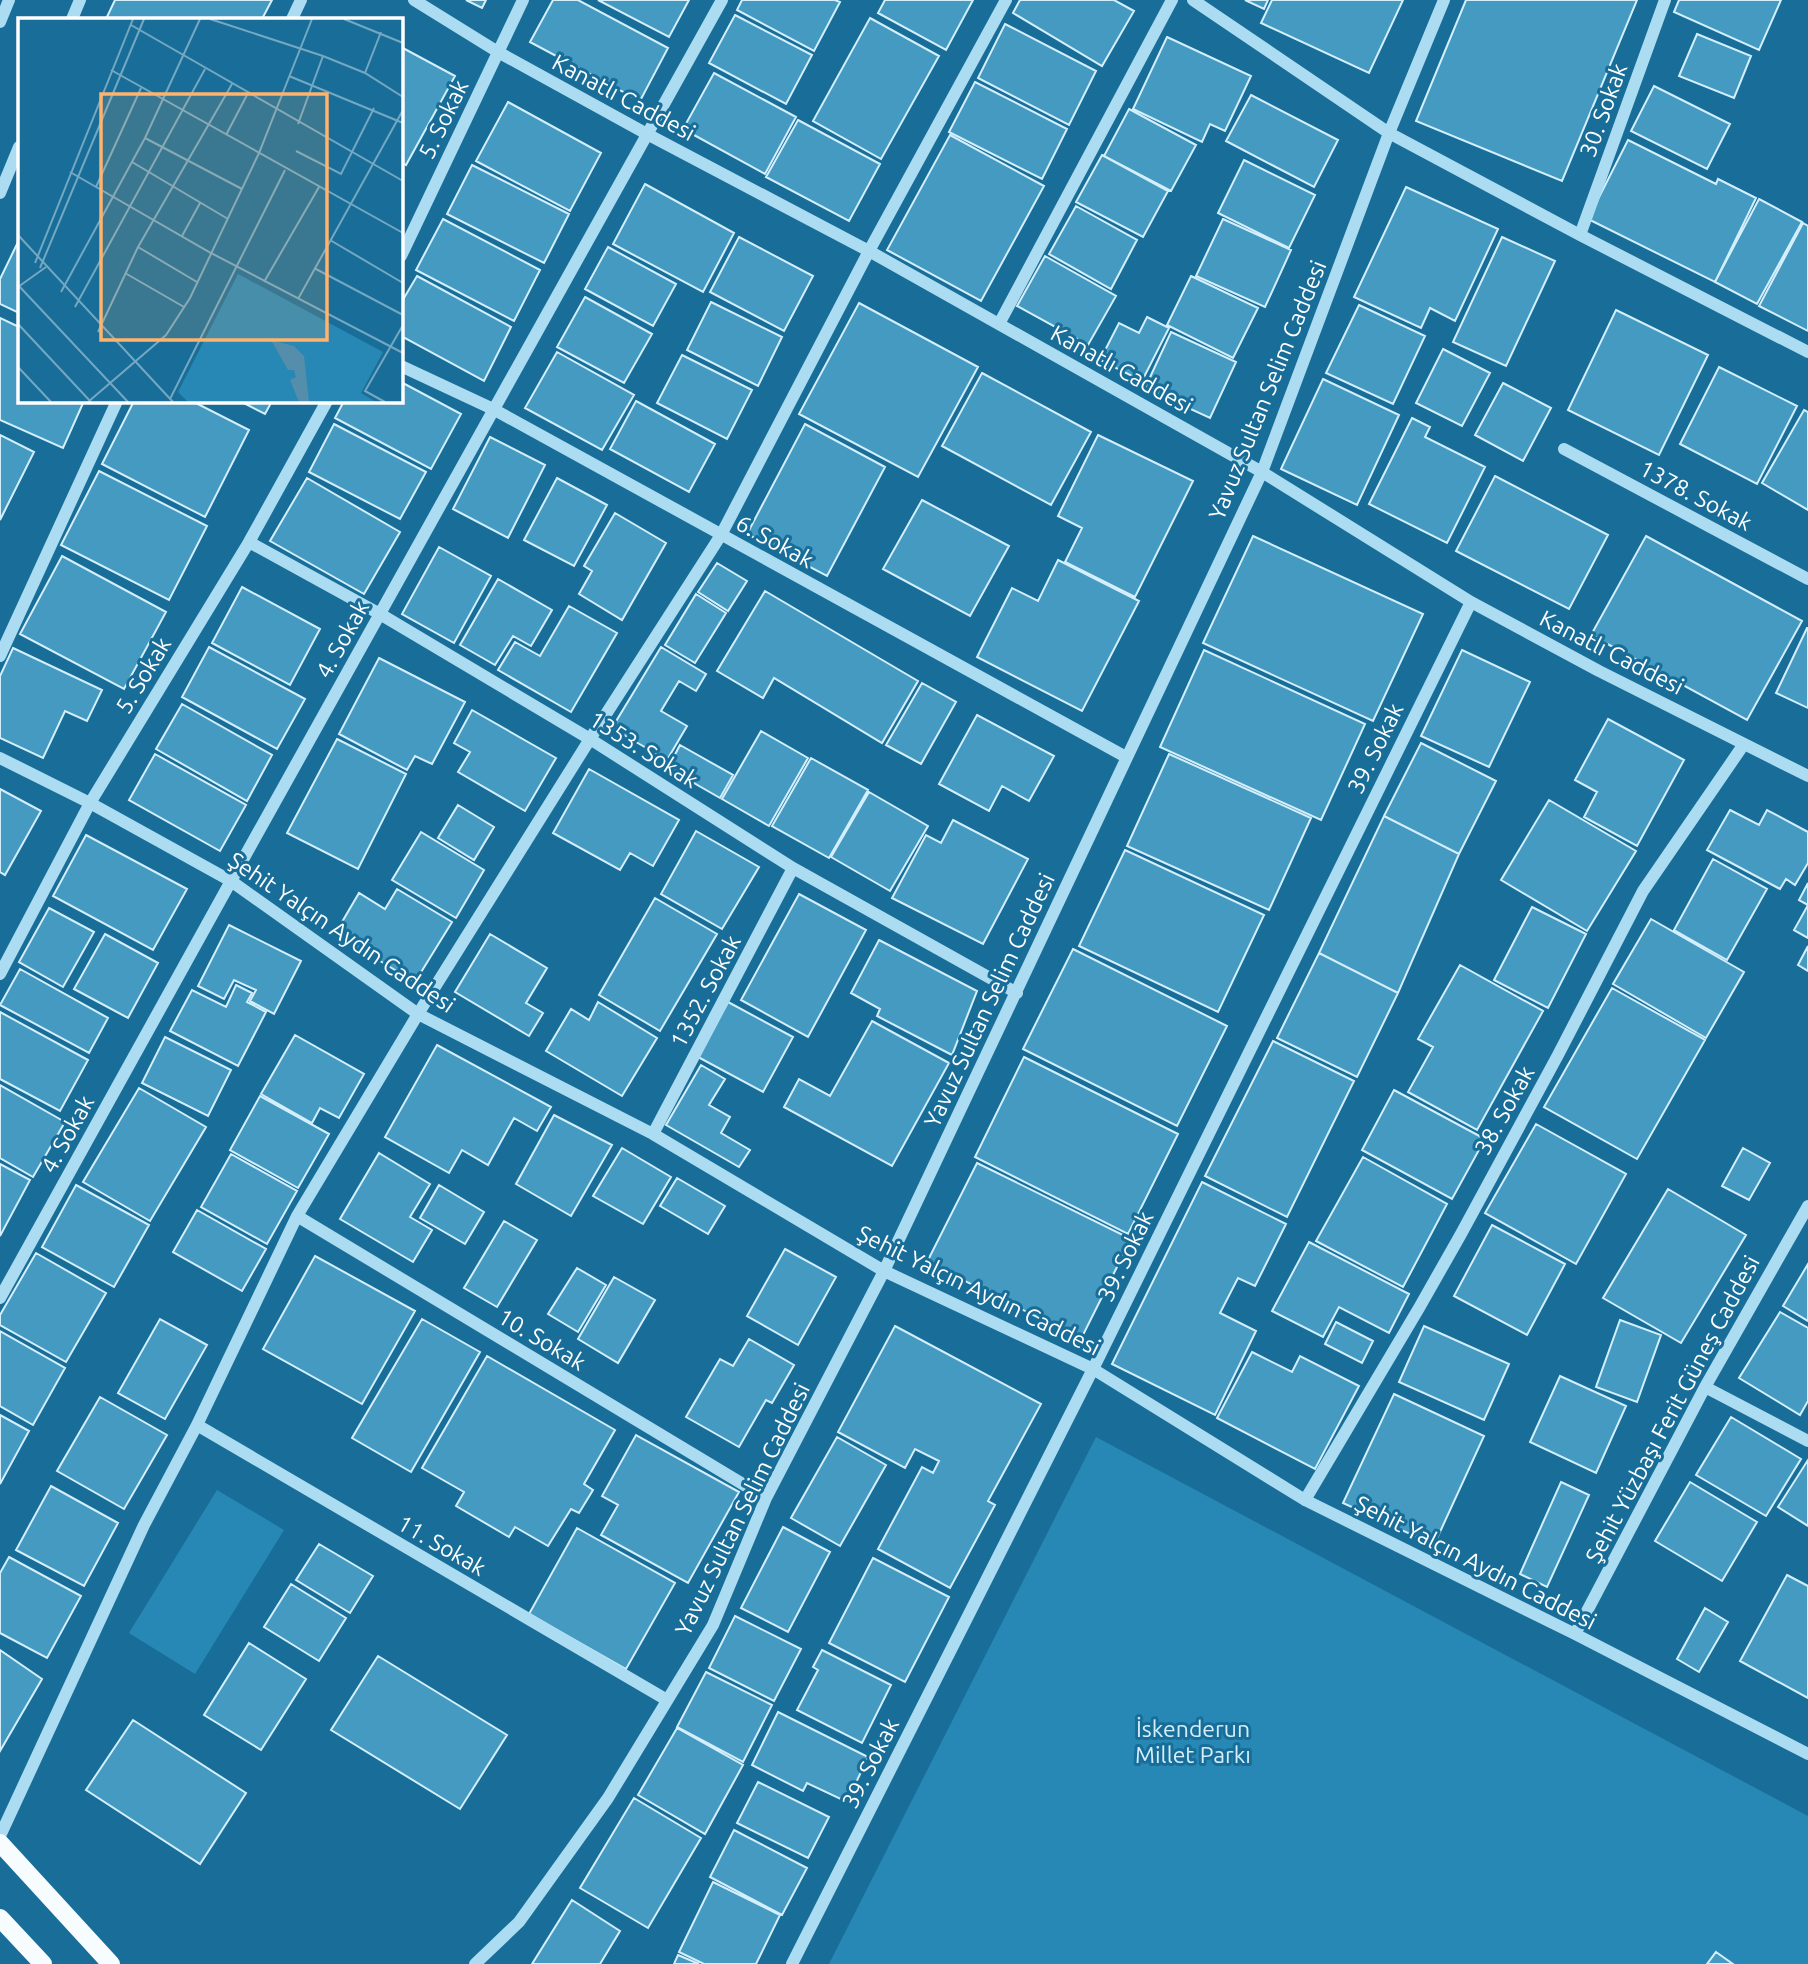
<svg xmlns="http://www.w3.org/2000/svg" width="1808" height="1964" font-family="Ubuntu,sans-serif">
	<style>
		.green { fill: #2788b5 }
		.building { fill: #459ac1; stroke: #d4effc; stroke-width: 2 }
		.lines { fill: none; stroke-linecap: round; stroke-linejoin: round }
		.minor { stroke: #acdcf1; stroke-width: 12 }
		.major { stroke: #f7fcff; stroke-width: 18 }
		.labels { text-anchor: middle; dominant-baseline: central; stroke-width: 6; stroke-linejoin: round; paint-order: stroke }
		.street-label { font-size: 23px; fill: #fff; stroke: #186e99 }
		.park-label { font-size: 23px; fill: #d4effc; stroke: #186e99 }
		.inset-road { fill: none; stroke: #74a8c2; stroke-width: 2 }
		.view { fill: #ffb36d; fill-opacity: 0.15; stroke: #ffb36d; stroke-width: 3.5 }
		.inset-edge { fill: none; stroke: #fff; stroke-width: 3.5 }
	</style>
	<rect width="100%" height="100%" fill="#186e99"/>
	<path class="green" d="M1096 1437 1808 1816V1964H829Z
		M217 1490 284 1530 195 1674 129 1633Z"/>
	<path class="building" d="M115 0H272L262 19H106Z
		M466 0H486L482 8Z
		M553 0H578L668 48 640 101 530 42Z
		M598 0H689L669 37Z
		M742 0H835L840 2 814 51 737 10Z
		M885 0H973L946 50 878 13Z
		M1020 0H1114L1134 11 1102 66 1013 13Z
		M1245 0H1268L1264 9Z
		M1272 0H1403L1369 73 1261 23Z
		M1466 0H1637L1562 181 1416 121Z
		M1679 0H1781L1759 50 1674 12Z
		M735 15 812 55 786 104 709 63Z
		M870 18 939 56 881 159 813 121Z
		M1005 24 1096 71 1069 125 978 78Z
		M1697 34 1751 56 1734 98 1679 76Z
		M1167 37 1251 76 1225 131 1210 124 1202 142 1133 109Z
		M401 47 455 76 406 165 401 162Z
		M714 73 796 117 765 174 683 129Z
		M975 82 1067 129 1042 179 949 132Z
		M1654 86 1730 124 1707 169 1631 131Z
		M1251 95 1338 140 1314 187 1226 141Z
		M508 102 601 153 570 211 476 161Z
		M1129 109 1196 145 1171 191 1104 156Z
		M798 120 880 164 849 221 766 177Z
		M950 135 1044 186 981 301 887 250Z
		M1628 140 1716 184 1718 179 1756 198 1715 282 1588 219Z
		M1102 155 1168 191 1143 237 1076 202Z
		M1244 160 1315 195 1289 248 1218 213Z
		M472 165 569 214 544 263 447 214Z
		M645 184 734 233 703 292 613 244Z
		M1406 187 1498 229 1455 321 1430 308 1421 328 1354 297Z
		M1759 199 1802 222 1757 304 1715 282Z
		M1076 206 1137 240 1111 289 1049 254Z
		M443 219 540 270 514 321 416 270Z
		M1223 219 1291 250 1265 307 1196 276Z
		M1803 223 1808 226V331L1759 306Z
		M739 237 813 276 784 331 710 292Z
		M1502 237 1555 261 1506 366 1453 342Z
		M19 240V313L0 304V279Z
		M608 247 676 284 653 326 585 289Z
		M1045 256 1116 296 1088 345 1017 306Z
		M417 276 511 327 484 381 401 336V303Z
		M1191 276 1258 308 1233 358 1167 325Z
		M585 297 652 334 624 383 557 347Z
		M711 302 782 337 758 386 687 350Z
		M859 303 978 367 918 477 799 414Z
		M1359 305 1425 336 1393 404 1326 373Z
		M1616 310 1708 355 1659 455 1568 410Z
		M1147 317 1169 328 1142 381 1100 360 1119 323 1139 333Z
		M0 318 19 327V401H84L63 448 0 420Z
		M1171 332 1236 362 1210 418 1145 388Z
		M1443 349 1490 373 1462 426 1416 403Z
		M557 352 634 395 602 450 525 408Z
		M682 355 752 390 727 439 657 403Z
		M1719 367 1797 406 1757 484 1680 444Z
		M982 373 1091 432 1051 505 942 446Z
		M1323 379 1399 415 1357 505 1281 469Z
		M401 382 461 414 431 469 335 418 344 401H401Z
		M1503 383 1551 408 1523 461 1475 435Z
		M134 401H192L249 430 205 517 102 464Z
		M240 401H272L265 414Z
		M636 401 715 444 689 492 610 449Z
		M1804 410 1808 412V510L1762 483Z
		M1412 418 1430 427 1425 437 1485 467 1447 543 1369 504Z
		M334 424 426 472 400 519 309 472Z
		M805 424 885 467 827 576 747 534Z
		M0 435 34 452 0 520Z
		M1098 435 1193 481 1135 597 1065 562 1082 528 1058 516Z
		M490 437 545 465 508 538 453 509Z
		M99 471 207 526 169 600 61 545Z
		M1495 476 1608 535 1569 609 1456 551Z
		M307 478 400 532 364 594 270 541Z
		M557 478 607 505 574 566 524 540Z
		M922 500 1009 546 970 616 883 569Z
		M615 513 666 543 622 620 579 594 592 571 584 566Z
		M1253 536 1423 614 1373 721 1203 643Z
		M1646 536 1802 621 1747 720 1591 635Z
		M439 547 491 576 454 643 402 614Z
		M62 556 166 612 124 689 20 634Z
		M1058 560 1139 601 1082 711 977 657 1012 588 1038 601Z
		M717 563 747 581 728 611 698 592Z
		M498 579 552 610 531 646 513 636 495 665 460 645Z
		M242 587 320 629 290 685 212 643Z
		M765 591 918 681 882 743 774 678 763 698 717 671Z
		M696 594 726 613 695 663 665 645Z
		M569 606 617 633 571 712 498 670 515 642 540 656Z
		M1807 628H1808V708L1776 693Z
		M209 647 305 699 277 749 182 697Z
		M661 647 706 674 696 691 679 681 661 711 687 726 667 760 612 728Z
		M13 648 102 690 87 721 65 711 43 758 0 738V676Z
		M1204 650 1365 724 1321 820 1160 747Z
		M1462 650 1530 682 1489 767 1421 736Z
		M379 658 465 702 432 764 415 756 407 770 339 734Z
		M922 683 956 702 921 764 886 745Z
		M182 704 272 755 247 801 156 749Z
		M472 710 556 758 525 811 458 772 470 752 454 743Z
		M977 715 1054 756 1029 801 1002 786 989 811 939 784Z
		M1608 719 1684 760 1637 846 1584 817 1597 792 1575 780Z
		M761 731 808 758 769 826 722 799Z
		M337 739 406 774 358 869 287 833Z
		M1421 743 1496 781 1459 854 1384 816Z
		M680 745 733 775 720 798 668 768Z
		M155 754 246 805 220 851 129 800Z
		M1169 754 1311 818 1269 910 1127 846Z
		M811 758 868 790 829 858 772 826Z
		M589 769 679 820 653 866 630 853 620 870 553 833Z
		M0 789 41 811 5 875 0 872Z
		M869 792 928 826 890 891 831 857Z
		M1549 800 1636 851 1587 931 1501 880Z
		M458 805 494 827 474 860 438 838Z
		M1730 810 1759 825 1767 810 1808 832V863L1795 885 1786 879 1780 889 1707 850Z
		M1384 816 1459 854 1398 993 1319 953Z
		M953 820 1028 859 983 944 892 898 926 835 941 843Z
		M696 831 759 867 722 929 661 894Z
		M421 832 484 870 456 918 392 880Z
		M86 835 187 889 153 950 53 896Z
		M1125 850 1264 915 1218 1012 1079 946Z
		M1713 859 1767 889 1727 960 1674 930Z
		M1808 883V905L1799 900Z
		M397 889 452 922 415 982 335 934 359 893 385 909Z
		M799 894 866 930 808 1037 741 1000Z
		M655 898 717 934 660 1031 599 995Z
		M1808 905V938L1794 930Z
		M1532 907 1586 934 1548 1008 1494 980Z
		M49 908 94 932 63 987 19 962Z
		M1651 919 1744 972 1706 1038 1613 984Z
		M229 925 301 961 274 1014 250 1001 256 990 234 980 224 999 198 986Z
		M105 934 158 963 128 1018 74 989Z
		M490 934 547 968 526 1003 543 1013 529 1036 455 992Z
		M879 940 977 991 952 1055 877 1016 880 1009 851 993Z
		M1808 946V971L1798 965Z
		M1073 949 1227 1026 1177 1126 1023 1049Z
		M1319 953 1398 993 1357 1077 1277 1038Z
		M1460 965 1543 1011 1477 1130 1408 1092 1433 1047 1418 1039Z
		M20 969 108 1018 89 1053 0 1005Z
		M236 985 252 993 247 1002 266 1012 238 1066 170 1031 192 990 226 1007Z
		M1612 988 1705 1040 1637 1159 1544 1107Z
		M598 1002 657 1038 622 1096 546 1051 571 1009 589 1020Z
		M728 1002 793 1037 763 1092 698 1057Z
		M0 1012 88 1060 60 1111 0 1079Z
		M872 1021 949 1063 892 1166 784 1107 799 1079 830 1096Z
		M295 1035 364 1074 339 1118 320 1108 312 1123 261 1094Z
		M165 1037 231 1070 208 1116 142 1083Z
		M1273 1041 1354 1081 1287 1217 1205 1176Z
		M437 1045 551 1107 537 1131 514 1118 488 1165 462 1150 449 1173 385 1137Z
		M1024 1057 1178 1134 1128 1234 975 1157Z
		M701 1065 725 1079 709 1105 730 1117 721 1133 750 1150 739 1167 666 1125Z
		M0 1085 65 1122 33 1177 0 1158Z
		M139 1088 206 1127 150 1221 83 1182Z
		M1394 1090 1485 1139 1452 1199 1362 1150Z
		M260 1096 329 1134 298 1188 230 1150Z
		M554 1115 612 1145 571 1216 516 1184Z
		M1536 1124 1626 1174 1576 1264 1485 1213Z
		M622 1148 671 1177 643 1224 593 1196Z
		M1743 1148 1770 1163 1749 1200 1722 1186Z
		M379 1153 430 1184 410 1217 432 1230 413 1262 340 1219Z
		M231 1154 297 1191 267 1244 201 1207Z
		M1363 1157 1447 1204 1403 1287 1316 1241Z
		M977 1163 1131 1239 1081 1339 927 1262Z
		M0 1164 30 1180 0 1236Z
		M677 1178 725 1206 708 1234 660 1206Z
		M1202 1182 1286 1224 1255 1286 1238 1278 1220 1313 1256 1331 1215 1415 1112 1364Z
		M76 1185 149 1225 114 1287 42 1247Z
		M439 1185 484 1212 465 1244 420 1218Z
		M1668 1189 1746 1235 1681 1343 1603 1298Z
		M197 1210 266 1249 242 1291 173 1252Z
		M504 1221 537 1240 497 1307 464 1288Z
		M1492 1225 1565 1264 1527 1335 1454 1296Z
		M1309 1242 1409 1294 1389 1333 1339 1307 1323 1337 1272 1311Z
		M785 1249 836 1277 798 1345 747 1316Z
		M36 1253 106 1293 66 1362 0 1325V1315Z
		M315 1256 415 1311 362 1404 263 1349Z
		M1808 1264V1321L1783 1306Z
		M577 1268 606 1285 578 1332 548 1314Z
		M614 1277 655 1300 618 1363 578 1339Z
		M1780 1312 1808 1328V1401L1800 1415 1739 1378Z
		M160 1319 207 1345 165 1419 118 1393Z
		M422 1319 480 1352 411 1472 352 1438Z
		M1620 1320 1661 1335 1637 1402 1596 1387Z
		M1336 1322 1373 1341 1362 1363 1325 1344Z
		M895 1326 1041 1404 988 1501 995 1505 950 1588 878 1549 922 1467 933 1473 939 1461 915 1449 905 1468 838 1432Z
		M1424 1326 1509 1364 1484 1420 1399 1382Z
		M0 1331 65 1368 33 1425 0 1406Z
		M749 1339 794 1365 772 1403 766 1400 739 1447 686 1417 720 1359 733 1366Z
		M1252 1352 1292 1372 1300 1356 1359 1386 1315 1469 1217 1418Z
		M487 1356 615 1430 584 1484 593 1490 579 1513 571 1509 548 1546 515 1527 509 1537 456 1506 464 1492 422 1468Z
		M1560 1376 1626 1406 1596 1473 1530 1442Z
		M1394 1394 1484 1436 1434 1545 1343 1503Z
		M100 1397 167 1435 124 1509 57 1471Z
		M0 1415 29 1431 0 1484Z
		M1731 1417 1801 1459 1766 1516 1696 1475Z
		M636 1435 739 1492 688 1583 601 1535 618 1505 602 1496Z
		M837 1437 886 1465 840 1546 791 1518Z
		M1808 1460V1526L1778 1507Z
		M1561 1482 1589 1495 1547 1587 1520 1574Z
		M1690 1482 1757 1522 1722 1581 1655 1541Z
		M51 1486 118 1523 84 1586 16 1550Z
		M783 1527 830 1552 788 1632 741 1608Z
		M577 1528 675 1583 626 1669 529 1614Z
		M319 1544 373 1576 350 1613 296 1580Z
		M9 1557 81 1596 47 1658 0 1633V1573Z
		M873 1558 949 1597 905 1682 829 1643Z
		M1787 1575 1808 1586V1698L1740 1661Z
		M291 1584 346 1618 319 1661 264 1627Z
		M1705 1608 1728 1622 1699 1672 1677 1659Z
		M735 1616 801 1649 774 1701 709 1668Z
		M249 1643 306 1679 261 1750 204 1715Z
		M0 1650 42 1679 0 1751Z
		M822 1650 891 1685 862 1743 797 1710 818 1670 813 1667Z
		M378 1656 507 1735 460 1809 331 1730Z
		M706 1672 772 1705 743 1762 677 1727Z
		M778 1712 868 1757 847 1802 807 1783 803 1791 752 1765Z
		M133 1720 246 1793 200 1864 86 1790Z
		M677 1728 743 1765 705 1834 638 1795Z
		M758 1782 829 1817 808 1858 737 1823Z
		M634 1798 701 1838 648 1928 580 1888Z
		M734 1830 807 1868 782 1915 710 1877Z
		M713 1882 780 1915 756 1964H704L679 1952Z
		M572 1900 620 1931 600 1964H532Z
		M1716 1952 1733 1964H1707Z
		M678 1955 699 1964H674Z"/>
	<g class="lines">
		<path class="minor" d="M414 0 498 52 647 134 869 251 1262 472 1471 602 1599 671 1808 776
			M1193 0 1389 133 1580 235 1808 352
			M72 19 80 0
			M292 19 301 0
			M0 22 9 0
			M0 193 19 147
			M1580 235 1665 0
			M401 256 523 0
			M999 324 1172 0
			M401 366 493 409 1126 757
			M1564 449 1808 579
			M249 542 380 614 590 739 793 868 1017 993
			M0 656 117 401
			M0 758 90 803 231 881 418 1014 653 1134 884 1271 1093 1369 1305 1500 1575 1634 1808 1754
			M0 974 90 803 249 542 327 401
			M653 1134 793 868
			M297 1216 766 1498
			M0 1298 231 881 722 0
			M1705 1387 1808 1441
			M197 1425 667 1700
			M1305 1500 1419 1308 1461 1234 1558 1055 1643 891 1744 744
			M1575 1634 1705 1387 1808 1206
			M0 1836 144 1525 197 1425 297 1216 418 1014 590 739 721 535 869 251 1006 0
			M475 1964 519 1922 608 1798 713 1625 766 1498 884 1271 1262 472 1389 133 1444 0
			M792 1964 1093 1369 1471 602"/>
		<path class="major" d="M0 1843 111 1964
			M0 1918 43 1964"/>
	</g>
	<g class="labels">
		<g class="street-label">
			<text transform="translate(624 97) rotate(28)">Kanatlı Caddesi</text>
			<text transform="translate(1603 110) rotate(-70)">30. Sokak</text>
			<text transform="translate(443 119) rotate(-64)">5. Sokak</text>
			<text transform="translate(1122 369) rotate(29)">Kanatlı Caddesi</text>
			<text transform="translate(1267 390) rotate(-68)">Yavuz Sultan Selim Caddesi</text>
			<text transform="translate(1696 495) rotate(28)">1378. Sokak</text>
			<text transform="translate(775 541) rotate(29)">6. Sokak</text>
			<text transform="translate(342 639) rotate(-61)">4. Sokak</text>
			<text transform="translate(1612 652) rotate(27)">Kanatlı Caddesi</text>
			<text transform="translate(143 675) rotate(-59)">5. Sokak</text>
			<text transform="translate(1375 748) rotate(-64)">39. Sokak</text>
			<text transform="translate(644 749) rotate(32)">1353. Sokak</text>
			<text transform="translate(342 932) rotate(34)">Şehit Yalçın Aydın Caddesi</text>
			<text transform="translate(705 991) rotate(-62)">1352. Sokak</text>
			<text transform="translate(989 1000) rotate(-65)">Yavuz Sultan Selim Caddesi</text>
			<text transform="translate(1504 1110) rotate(-61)">38. Sokak</text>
			<text transform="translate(67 1134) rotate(-61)">4. Sokak</text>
			<text transform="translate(1125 1256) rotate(-64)">39. Sokak</text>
			<text transform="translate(979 1290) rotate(26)">Şehit Yalçın Aydın Caddesi</text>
			<text transform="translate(542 1339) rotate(31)">10. Sokak</text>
			<text transform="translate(1672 1409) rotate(-62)">Şehit Yüzbaşı Ferit Güneş Caddesi</text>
			<text transform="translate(742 1509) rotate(-64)">Yavuz Sultan Selim Caddesi</text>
			<text transform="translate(442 1545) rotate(30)">11. Sokak</text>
			<text transform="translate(1476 1562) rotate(27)">Şehit Yalçın Aydın Caddesi</text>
			<text transform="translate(870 1763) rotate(-63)">39. Sokak</text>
		</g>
		<g class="park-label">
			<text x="1193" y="1728">İskenderun<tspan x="1193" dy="26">Millet Parkı</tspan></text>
		</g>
	</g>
	<g transform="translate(18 18)">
		<rect width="385" height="385" fill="#186e99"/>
		<path d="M220 256 365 334 343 375 358 384H170L160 374Z" fill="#2788b5"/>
		<path d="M253 322 276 328 286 338 291 384H281L272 362 278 359 276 352H270Z" fill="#548eaa"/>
		<path class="inset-road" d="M192 1 305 38 347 55 385 79M326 1 385 25M113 7 385 163M93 52 385 215M347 55 363 14M271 58 385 105M280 106 305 38M208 117 230 75M127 120 224 171M278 133 323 156 356 90M114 144 210 201M52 154 193 235 385 335M78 169 123 70M0 217 155 384M164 218 182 185M312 222 385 265M120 229 179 264M17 245 115 1M22 250 126 1M296 250 385 297M107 255 166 289M246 264 301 169M0 267 110 384M0 269 28 249M43 274 127 120 182 1M280 281 385 92M57 289 187 51M0 306 73 384M80 314 120 229 214 66M0 349 33 384M152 381 267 152M70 384 148 317 172 280 241 135 294 1M367 384 347 373 385 307"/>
		<path class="view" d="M83 76H309V322H83Z"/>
		<rect width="385" height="385" class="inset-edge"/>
	</g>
</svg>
